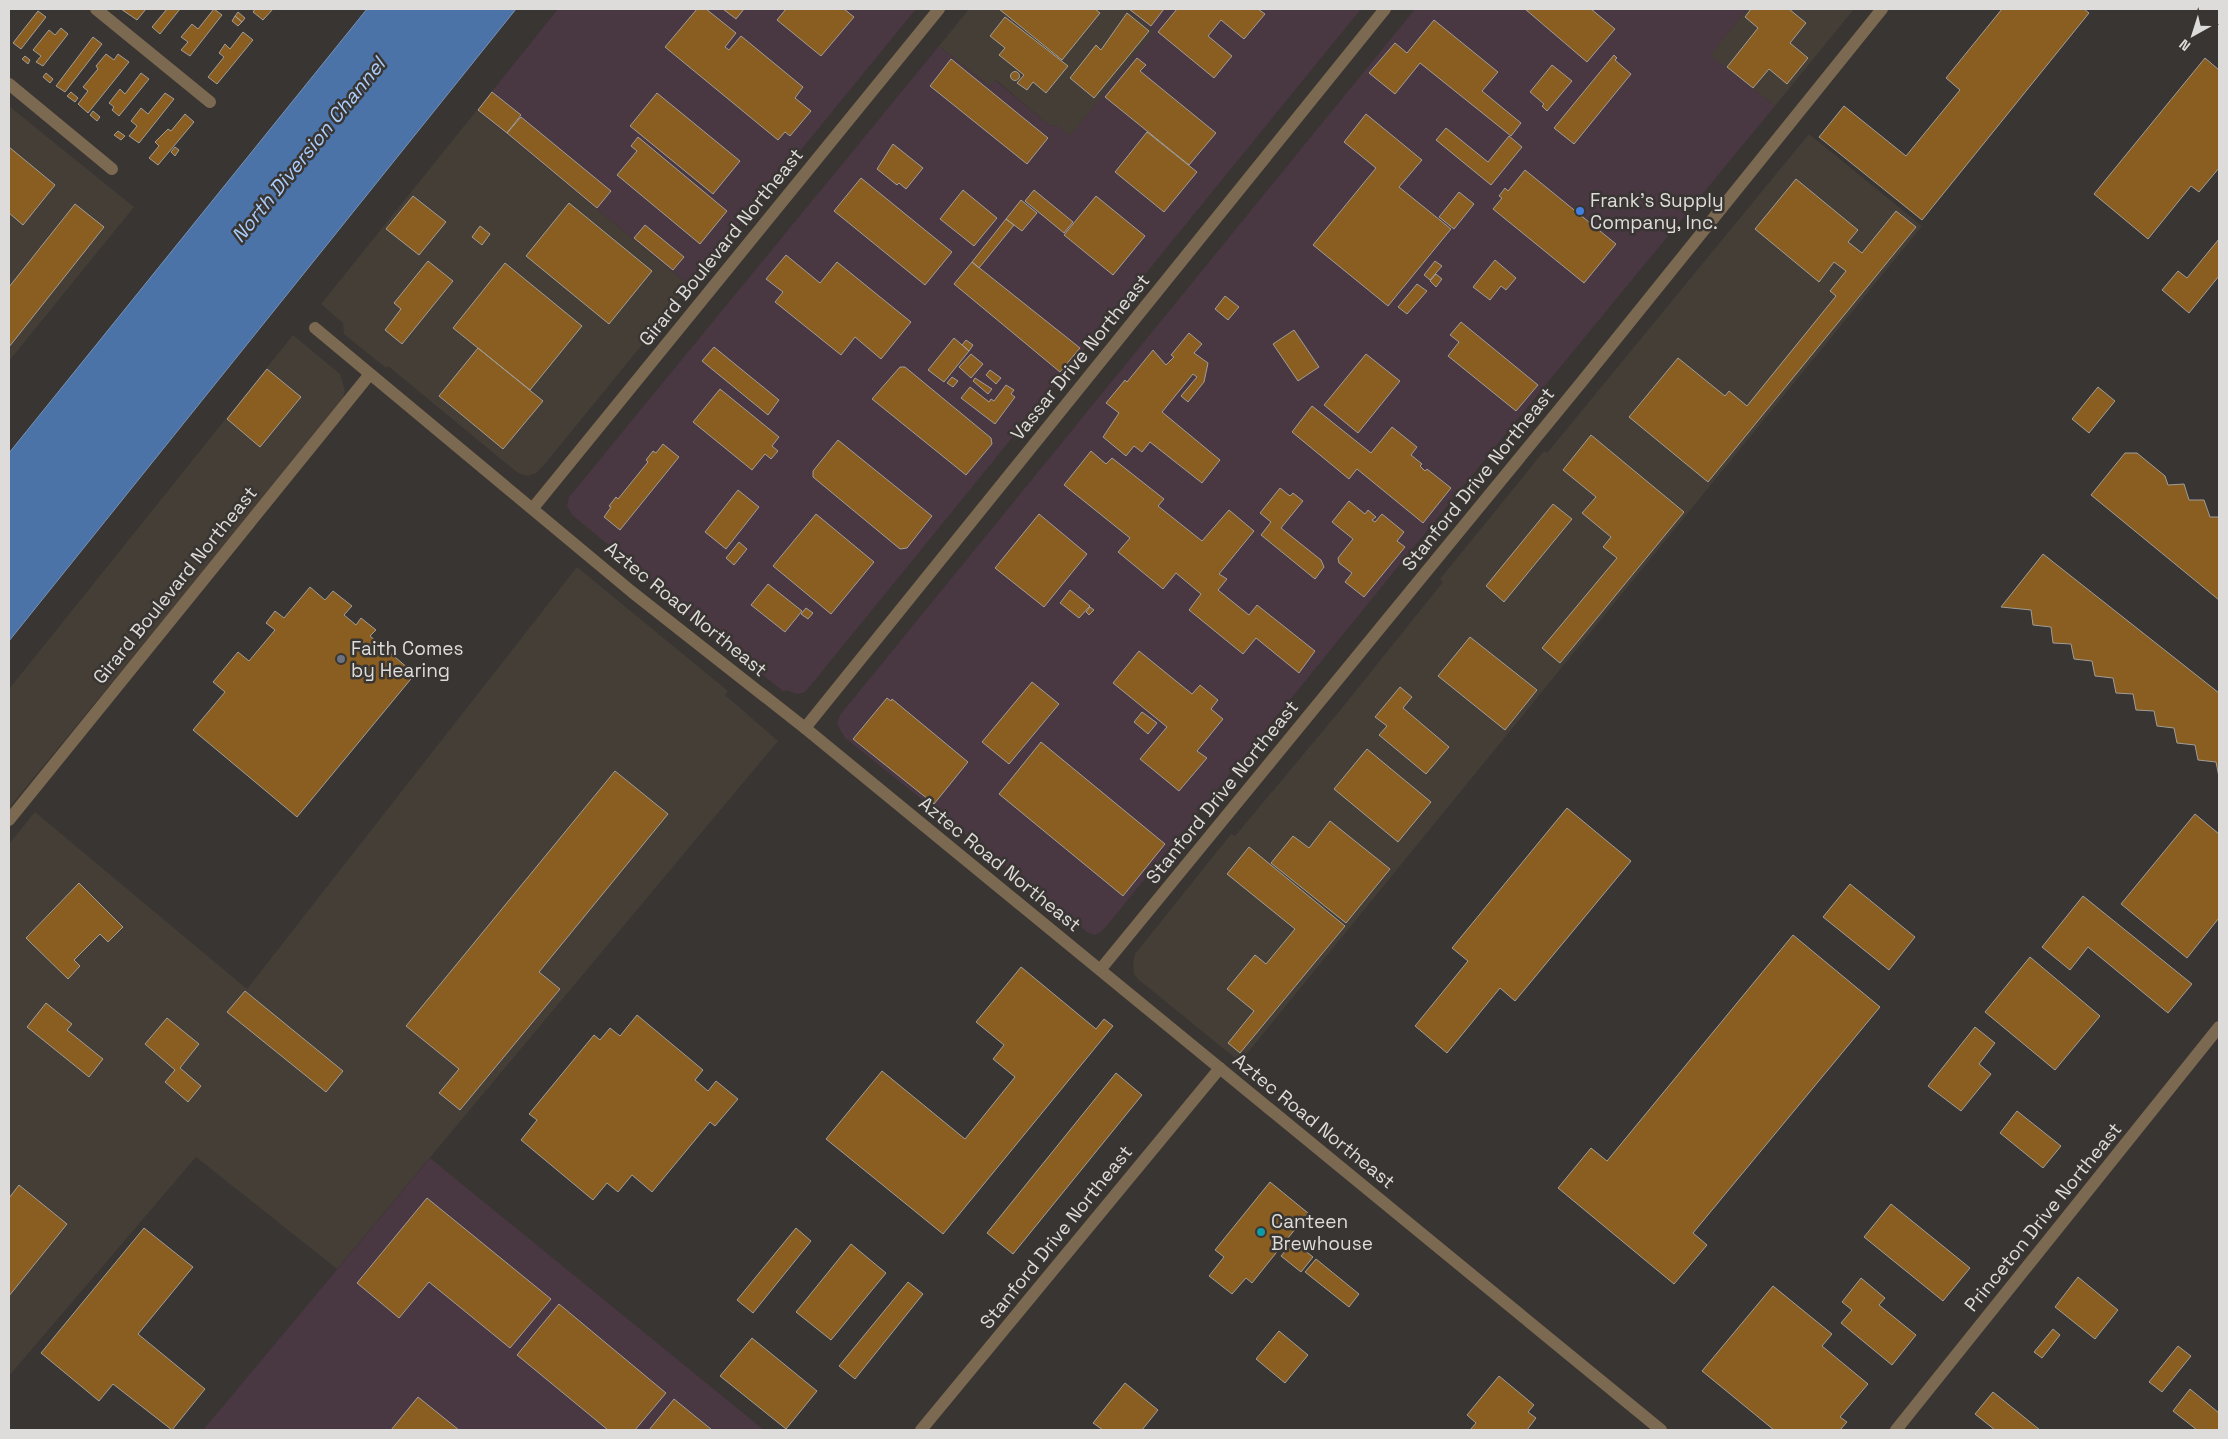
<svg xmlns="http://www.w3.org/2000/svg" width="2228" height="1439" font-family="'Space Grotesk',sans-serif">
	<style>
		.commercial { fill: #493742 }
		.built { fill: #453e36 }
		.water { fill: #4b73a8; stroke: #7792b7 }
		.building { fill: #8a5e20; stroke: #a09d99 }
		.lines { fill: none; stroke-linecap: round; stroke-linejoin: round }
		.minor { stroke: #7c6951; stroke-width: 12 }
		.tertiary { stroke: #7c6951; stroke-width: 12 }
		.shop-dot { fill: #3f7fe0; stroke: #383532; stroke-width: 2 }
		.worship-dot { fill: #6b7280; stroke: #383532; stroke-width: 2 }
		.culture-dot { fill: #0f9aa8; stroke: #383532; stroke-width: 2 }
		.labels { text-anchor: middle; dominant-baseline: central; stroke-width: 5; stroke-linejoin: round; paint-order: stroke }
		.poi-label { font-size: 19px; fill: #dedcda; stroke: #383532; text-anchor: start }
		.street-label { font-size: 19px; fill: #dedcda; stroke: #383532 }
		.water-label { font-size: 20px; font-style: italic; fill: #abcdfb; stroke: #383532 }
	</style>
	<rect width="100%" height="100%" fill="#383532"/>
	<path class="commercial" d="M558 9H916L690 286 477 110Z
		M1127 9H1361L807 690 803 693 796 694 786 690 784 692 668 599 671 596 572 515 567 506 569 497 939 46 989 86 995 80 1049 125 1058 126 1153 30Z
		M1415 9H1747L1711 55 1775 106 1548 382 1109 923 1102 931 1095 935 1087 932 845 738 837 724 840 715Z
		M430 1158 764 1430H203Z"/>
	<path class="built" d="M969 9H1127L1154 31 1070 136 1058 126 1049 125 996 80 989 86 939 46Z
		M1747 9H1854L1775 106 1710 55Z
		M9 106 134 207 9 361Z
		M477 110 690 286 544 465 536 473 528 476 518 473 388 366 386 368 344 334 343 323 321 304Z
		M1809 134 1922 226 1240 1062 1139 980 1134 974 1133 964 1135 954 1231 834 1235 836 1342 708 1443 582 1440 579 1544 451 1547 453Z
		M293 335 340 374 345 391 342 402 9 808V689Z
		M577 567 728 691 725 695 778 741 337 1269 196 1157 9 1376V844L35 812 247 989Z"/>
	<path class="water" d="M367 9H516L9 641V453Z"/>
	<path class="building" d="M121 9H146L137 20Z
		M167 9H180L160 34 152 27Z
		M214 9 222 15 190 56 181 50 188 42 181 37 192 24 198 29Z
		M255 9H273L263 20 253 12Z
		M697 9H706L736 33 725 47 729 50 741 36 803 87 795 98 811 111 790 136 785 132 778 140 665 47Z
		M723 9H744L736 19Z
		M786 9H844L854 17 821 56 777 20Z
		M999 9H1095L1100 13 1062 60Z
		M1129 9H1164L1151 26Z
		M1177 9H1258L1265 14 1244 39 1221 20 1208 36 1232 56 1214 78 1158 32Z
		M1525 9H1591L1615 29 1587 62Z
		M1751 9H1789L1806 23 1790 43 1808 58 1787 84 1769 69 1753 88 1727 67 1758 28 1745 17Z
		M2002 9H2084L2089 13 1922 220 1819 137 1844 106 1906 156 1960 90 1946 78Z
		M38 11 46 17 21 49 13 43Z
		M238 12 245 18 242 22 235 16Z
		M1127 13 1149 31 1094 98 1070 78 1096 45 1101 50Z
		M235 16 242 22 238 26 232 21Z
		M1005 17 1068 66 1046 93 1033 82 1027 90 1017 83 1024 75 999 55 1005 48 990 36Z
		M1434 20 1498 72 1482 91 1521 123 1511 136 1420 63 1395 94 1369 73 1395 43 1407 53Z
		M61 28 68 34 43 66 36 62 41 56 33 50 49 30 55 35Z
		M243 32 253 40 217 84 208 77 224 57 219 53 225 44 230 49Z
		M93 37 102 44 65 92 56 86Z
		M106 54 114 60 118 54 129 62 88 113 78 104 88 91 83 87 98 69 96 66Z
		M1614 55 1617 58 1615 60 1631 74 1574 144 1554 128Z
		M25 56 30 60 28 64 22 59Z
		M1137 58 1146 65 1140 71 1216 133 1189 165 1105 97Z
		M2205 58 2219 70V168L2199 192 2191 186 2148 239 2094 194Z
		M951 59 1048 138 1027 164 930 86Z
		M1552 65 1572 81 1547 111 1542 106 1544 104 1530 92Z
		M1010.5 76a4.5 4.5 0 1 1 9 0a4.5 4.5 0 1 1-9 0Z
		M46 73 53 79 50 83 43 77Z
		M141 73 149 79 119 116 112 110 114 107 109 103 120 89 125 94Z
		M71 92 78 98 75 102 67 96Z
		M492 92 521 115 507 133 478 110Z
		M165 93 174 99 139 143 129 136 137 126 131 121 141 108 148 114Z
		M657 93 740 161 713 194 630 126Z
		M93 111 100 117 97 121 90 115Z
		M185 114 194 122 158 165 149 158 159 146 155 142 168 129 171 131Z
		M1366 114 1422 160 1399 187 1451 229 1388 306 1313 245 1376 168 1344 142Z
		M521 117 611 191 597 208 507 133Z
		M1446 128 1488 162 1509 136 1522 147 1491 185 1436 140Z
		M118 131 125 136 121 140 114 135Z
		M1147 132 1197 172 1164 212 1115 172Z
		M638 137 727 211 700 244 617 175 637 151 631 146Z
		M893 144 923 168 906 189 899 183 897 185 877 169Z
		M9 147 55 185 23 225 9 213Z
		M175 147 179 150 175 156 171 152Z
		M1525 170 1616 244 1584 283 1493 209 1502 198 1499 196 1505 188 1508 191Z
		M861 178 952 252 925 285 834 211Z
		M1796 179 1858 230 1848 242 1862 253 1896 211 1916 227 1708 482 1629 417 1678 358 1725 396 1729 391 1747 406 1836 296 1830 291 1846 271 1834 262 1819 282 1755 229Z
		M963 190 997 218 974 246 940 219Z
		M1034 190 1073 222 1064 233 1025 201Z
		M1459 192 1474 204 1454 229 1439 217Z
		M413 196 446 222 419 255 386 229Z
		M1096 196 1145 236 1113 275 1064 235Z
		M1021 200 1037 213 1022 231 1006 219Z
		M569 203 652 271 609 324 526 256Z
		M75 204 104 227 9 347V287Z
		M1006 219 1014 225 979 268 972 262Z
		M645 225 684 257 673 270 634 238Z
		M480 226 490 234 482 245 472 237Z
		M2219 239V276L2189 313 2162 290 2178 271 2187 278Z
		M786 255 820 283 837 262 911 322 881 359 855 337 841 355 775 302 783 292 766 279Z
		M1495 260 1516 278 1506 290 1501 286 1490 300 1473 287Z
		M428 261 453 281 402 344 385 330 401 309 394 303Z
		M1435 261 1442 266 1430 280 1424 275Z
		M972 262 1080 348 1060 372 954 284Z
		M505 263 582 326 530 390 453 328Z
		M1436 274 1442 279 1436 287 1430 281Z
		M1417 284 1427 291 1407 314 1398 307Z
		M1225 296 1239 307 1228 320 1215 309Z
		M1461 322 1538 385 1516 411 1448 356 1459 342 1450 335Z
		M1294 330 1319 367 1298 381 1273 344Z
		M1189 333 1202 344 1194 353 1208 363 1204 382 1188 402 1181 396 1197 377 1193 374 1162 412 1220 460 1202 483 1150 442 1142 452 1134 446 1126 456 1103 437 1119 413 1106 403 1125 380 1127 382 1153 350 1166 365 1174 357 1171 355Z
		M954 338 969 351 944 382 928 370Z
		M966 340 973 345 969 351 962 345Z
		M714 347 779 400 768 415 702 361Z
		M478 348 543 401 503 449 439 396Z
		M971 354 983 364 971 378 959 367Z
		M1366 354 1400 381 1358 433 1324 405Z
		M900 367H905L991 438 992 444 966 475 872 399Z
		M267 369 301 397 260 447 227 419Z
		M990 370 1001 378 996 384 986 375Z
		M952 377 958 381 953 387 947 383Z
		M975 378 992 389 988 394 973 381Z
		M1006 385 1014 390 1011 394 1015 397 995 424 961 398 970 387 989 402 991 399 994 401Z
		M2098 387 2115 401 2089 433 2072 419Z
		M720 389 779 437 772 446 778 451 771 459 765 454 752 470 693 422Z
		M1312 406 1371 453 1392 427 1417 447 1411 455 1422 464 1420 466 1425 471 1427 469 1451 488 1423 523 1357 469 1349 479 1292 432Z
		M1591 435 1684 512 1560 663 1542 648 1617 558 1603 547 1611 537 1582 513 1596 497 1563 470Z
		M838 440 932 516 907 548 900 549 813 477V471Z
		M663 444 679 457 620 530 604 517 611 507 609 506 616 497 618 499 648 462 646 460 653 451 656 453Z
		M1091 451 1106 464 1112 458 1164 499 1158 506 1202 541 1229 510 1254 531 1219 574 1227 579 1218 590 1249 615 1257 605 1315 651 1299 673 1256 638 1243 654 1189 610 1201 594 1176 573 1163 589 1118 552 1130 538 1064 485Z
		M2125 453H2137L2165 476 2168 485 2184 484 2189 500H2204L2210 517H2219V600L2091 495Z
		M1280 488 1290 496 1293 493 1303 501 1281 528 1321 560 1324 567 1315 579 1261 535 1271 522 1260 513Z
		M738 490 759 507 726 549 705 532Z
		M1349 501 1365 514 1368 510 1376 517 1372 520 1375 522 1382 514 1404 532 1397 541 1405 547 1364 597 1345 582 1352 573 1339 563 1338 558 1353 539 1332 522Z
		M1553 504 1572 519 1504 602 1486 586Z
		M816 514 874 562 831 614 773 566Z
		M1039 514 1087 554 1044 607 995 568Z
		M739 542 747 549 734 565 726 558Z
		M2043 554 2219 693V777L2216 762 2198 760 2195 745 2177 743 2174 728 2157 726 2154 711 2136 710 2133 694 2116 693 2113 678 2095 676 2092 661 2074 659 2071 644 2053 643 2051 627 2033 625 2031 610 2001 607Z
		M768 584 802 611 785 632 751 605Z
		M310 587 325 600 333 591 352 606 344 615 356 625 361 618 376 630 370 636 415 674 297 817 193 730 225 692 213 682 238 652 249 661 275 630 266 623 275 611 284 618Z
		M1070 590 1090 606 1079 618 1060 603Z
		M1090 607 1094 610 1089 615 1086 612Z
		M806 608 813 613 808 619 801 614Z
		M1470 637 1537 690 1505 730 1438 676Z
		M1139 651 1192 694 1200 685 1218 700 1211 709 1223 719 1197 751 1207 758 1179 791 1140 759 1167 727 1113 683Z
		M1032 682 1059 704 1009 764 982 742Z
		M1400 687 1412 697 1403 708 1449 747 1426 774 1379 735 1387 726 1375 717Z
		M887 698 891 701 892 699 968 762 934 804 853 739Z
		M1142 712 1157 723 1148 734 1134 722Z
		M1041 742 1165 844 1123 896 999 794Z
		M1367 749 1431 802 1398 842 1334 789Z
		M615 771 668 814 539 972 560 989 460 1110 439 1093 459 1069 406 1026Z
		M1567 808 1631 861 1515 1001 1500 988 1447 1053 1415 1026 1468 961 1452 948Z
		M2195 814 2219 834V918L2187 958 2121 904Z
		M1330 821 1390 869 1346 923 1271 863 1293 836 1309 848Z
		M1249 847 1345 926 1240 1053 1228 1043 1254 1011 1227 989 1255 955 1266 964 1295 929 1227 874Z
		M79 883 123 927 108 942 100 934 74 960 80 966 68 979 26 938Z
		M1850 884 1915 937 1889 970 1823 917Z
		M2083 896 2192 984 2168 1013 2088 947 2070 970 2042 947Z
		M1793 935 1880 1007 1693 1233 1707 1245 1674 1284 1558 1188 1591 1148 1607 1161Z
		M2030 957 2100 1016 2055 1070 1985 1012Z
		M1021 967 1096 1029 1104 1019 1113 1026 943 1234 826 1139 882 1071 965 1139 1015 1077 993 1059 1004 1045 976 1022Z
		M245 991 343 1071 326 1092 227 1012Z
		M46 1003 72 1024 67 1030 103 1059 89 1077 27 1027Z
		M637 1015 703 1070 695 1080 708 1091 716 1081 738 1099 715 1126 710 1122 652 1192 632 1175 618 1192 607 1183 593 1200 521 1140 537 1120 529 1114 594 1035 600 1040 610 1028 620 1036Z
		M167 1018 199 1044 180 1068 201 1086 188 1102 165 1082 175 1070 145 1044Z
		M1975 1027 1995 1043 1979 1064 1991 1074 1961 1111 1928 1086Z
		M1116 1073 1142 1095 1013 1254 987 1233Z
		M2017 1111 2061 1146 2043 1168 2000 1133Z
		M1270 1182 1308 1213 1252 1283 1246 1278 1232 1294 1209 1276 1224 1257 1215 1250Z
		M19 1185 67 1224 9 1296V1198Z
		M427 1198 551 1299 510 1348 429 1282 399 1318 357 1283Z
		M1891 1204 1970 1268 1943 1301 1864 1237Z
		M144 1228 193 1267 138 1334 205 1389 172 1430 113 1384 99 1401 41 1353Z
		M796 1228 811 1241 753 1313 737 1300Z
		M1293 1241 1313 1257 1301 1272 1281 1256Z
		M851 1244 886 1273 831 1340 796 1312Z
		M1316 1259 1359 1294 1349 1307 1305 1272Z
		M2078 1277 2118 1310 2095 1339 2055 1307Z
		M1861 1278 1885 1298 1879 1305 1916 1335 1892 1365 1841 1323 1852 1310 1842 1302Z
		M908 1282 923 1294 855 1379 839 1366Z
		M1773 1286 1832 1334 1822 1346 1868 1384 1840 1417 1847 1422 1840 1430H1774L1702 1371Z
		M559 1304 666 1393 635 1430H608L517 1355Z
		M2053 1329 2060 1335 2042 1358 2034 1352Z
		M1279 1331 1308 1355 1285 1383 1256 1359Z
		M752 1338 817 1391 786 1429 720 1376Z
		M2178 1346 2191 1356 2162 1392 2149 1382Z
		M1499 1376 1534 1405 1528 1412 1536 1418 1527 1430H1470L1476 1423 1467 1415Z
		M1125 1383 1158 1410 1142 1430H1103L1093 1423Z
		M2190 1389 2219 1413V1430H2197L2173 1411Z
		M1993 1392 2040 1430H1995L1975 1414Z
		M418 1397 459 1430H391Z
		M674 1399 712 1430H649Z"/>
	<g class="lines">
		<path class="minor" d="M96 9 210 102
			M9 84 112 169
			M315 328 632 592 805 728 1661 1430
			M533 508 939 9
			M9 820 370 374
			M1100 970 1580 384 1882 9
			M921 1430 1220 1068
			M1896 1430 2219 1027"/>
		<path class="tertiary" d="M805 728 1385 9"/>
	</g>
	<circle class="shop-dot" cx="1580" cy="211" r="5"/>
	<circle class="worship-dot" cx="341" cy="659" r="5"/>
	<circle class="culture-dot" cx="1261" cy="1232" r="5"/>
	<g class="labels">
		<g class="poi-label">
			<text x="1590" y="200">Frank's Supply<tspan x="1590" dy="22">Company, Inc.</tspan></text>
			<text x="351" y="648">Faith Comes<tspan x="351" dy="22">by Hearing</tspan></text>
			<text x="1271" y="1221">Canteen<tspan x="1271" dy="22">Brewhouse</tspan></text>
		</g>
		<g class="street-label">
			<text transform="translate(721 247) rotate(-51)">Girard Boulevard Northeast</text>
			<text transform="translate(1080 357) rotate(-51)">Vassar Drive Northeast</text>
			<text transform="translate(1478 479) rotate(-51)">Stanford Drive Northeast</text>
			<text transform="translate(175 585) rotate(-51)">Girard Boulevard Northeast</text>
			<text transform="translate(686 609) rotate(39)">Aztec Road Northeast</text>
			<text transform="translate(1222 792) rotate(-51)">Stanford Drive Northeast</text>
			<text transform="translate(1000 864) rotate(39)">Aztec Road Northeast</text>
			<text transform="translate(1314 1121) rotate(39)">Aztec Road Northeast</text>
			<text transform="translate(2043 1217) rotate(-51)">Princeton Drive Northeast</text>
			<text transform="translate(1056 1237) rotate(-51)">Stanford Drive Northeast</text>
		</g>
		<g class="water-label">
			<text transform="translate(308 150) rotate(-51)">North Diversion Channel</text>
		</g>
	</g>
	<rect width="2228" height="1439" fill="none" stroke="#dedcda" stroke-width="20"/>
	<g transform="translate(2193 35) rotate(219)" stroke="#383532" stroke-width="4" paint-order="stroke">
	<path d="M0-4L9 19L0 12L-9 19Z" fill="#dedcda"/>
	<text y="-8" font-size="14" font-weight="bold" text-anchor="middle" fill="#dedcda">N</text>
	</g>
</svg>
